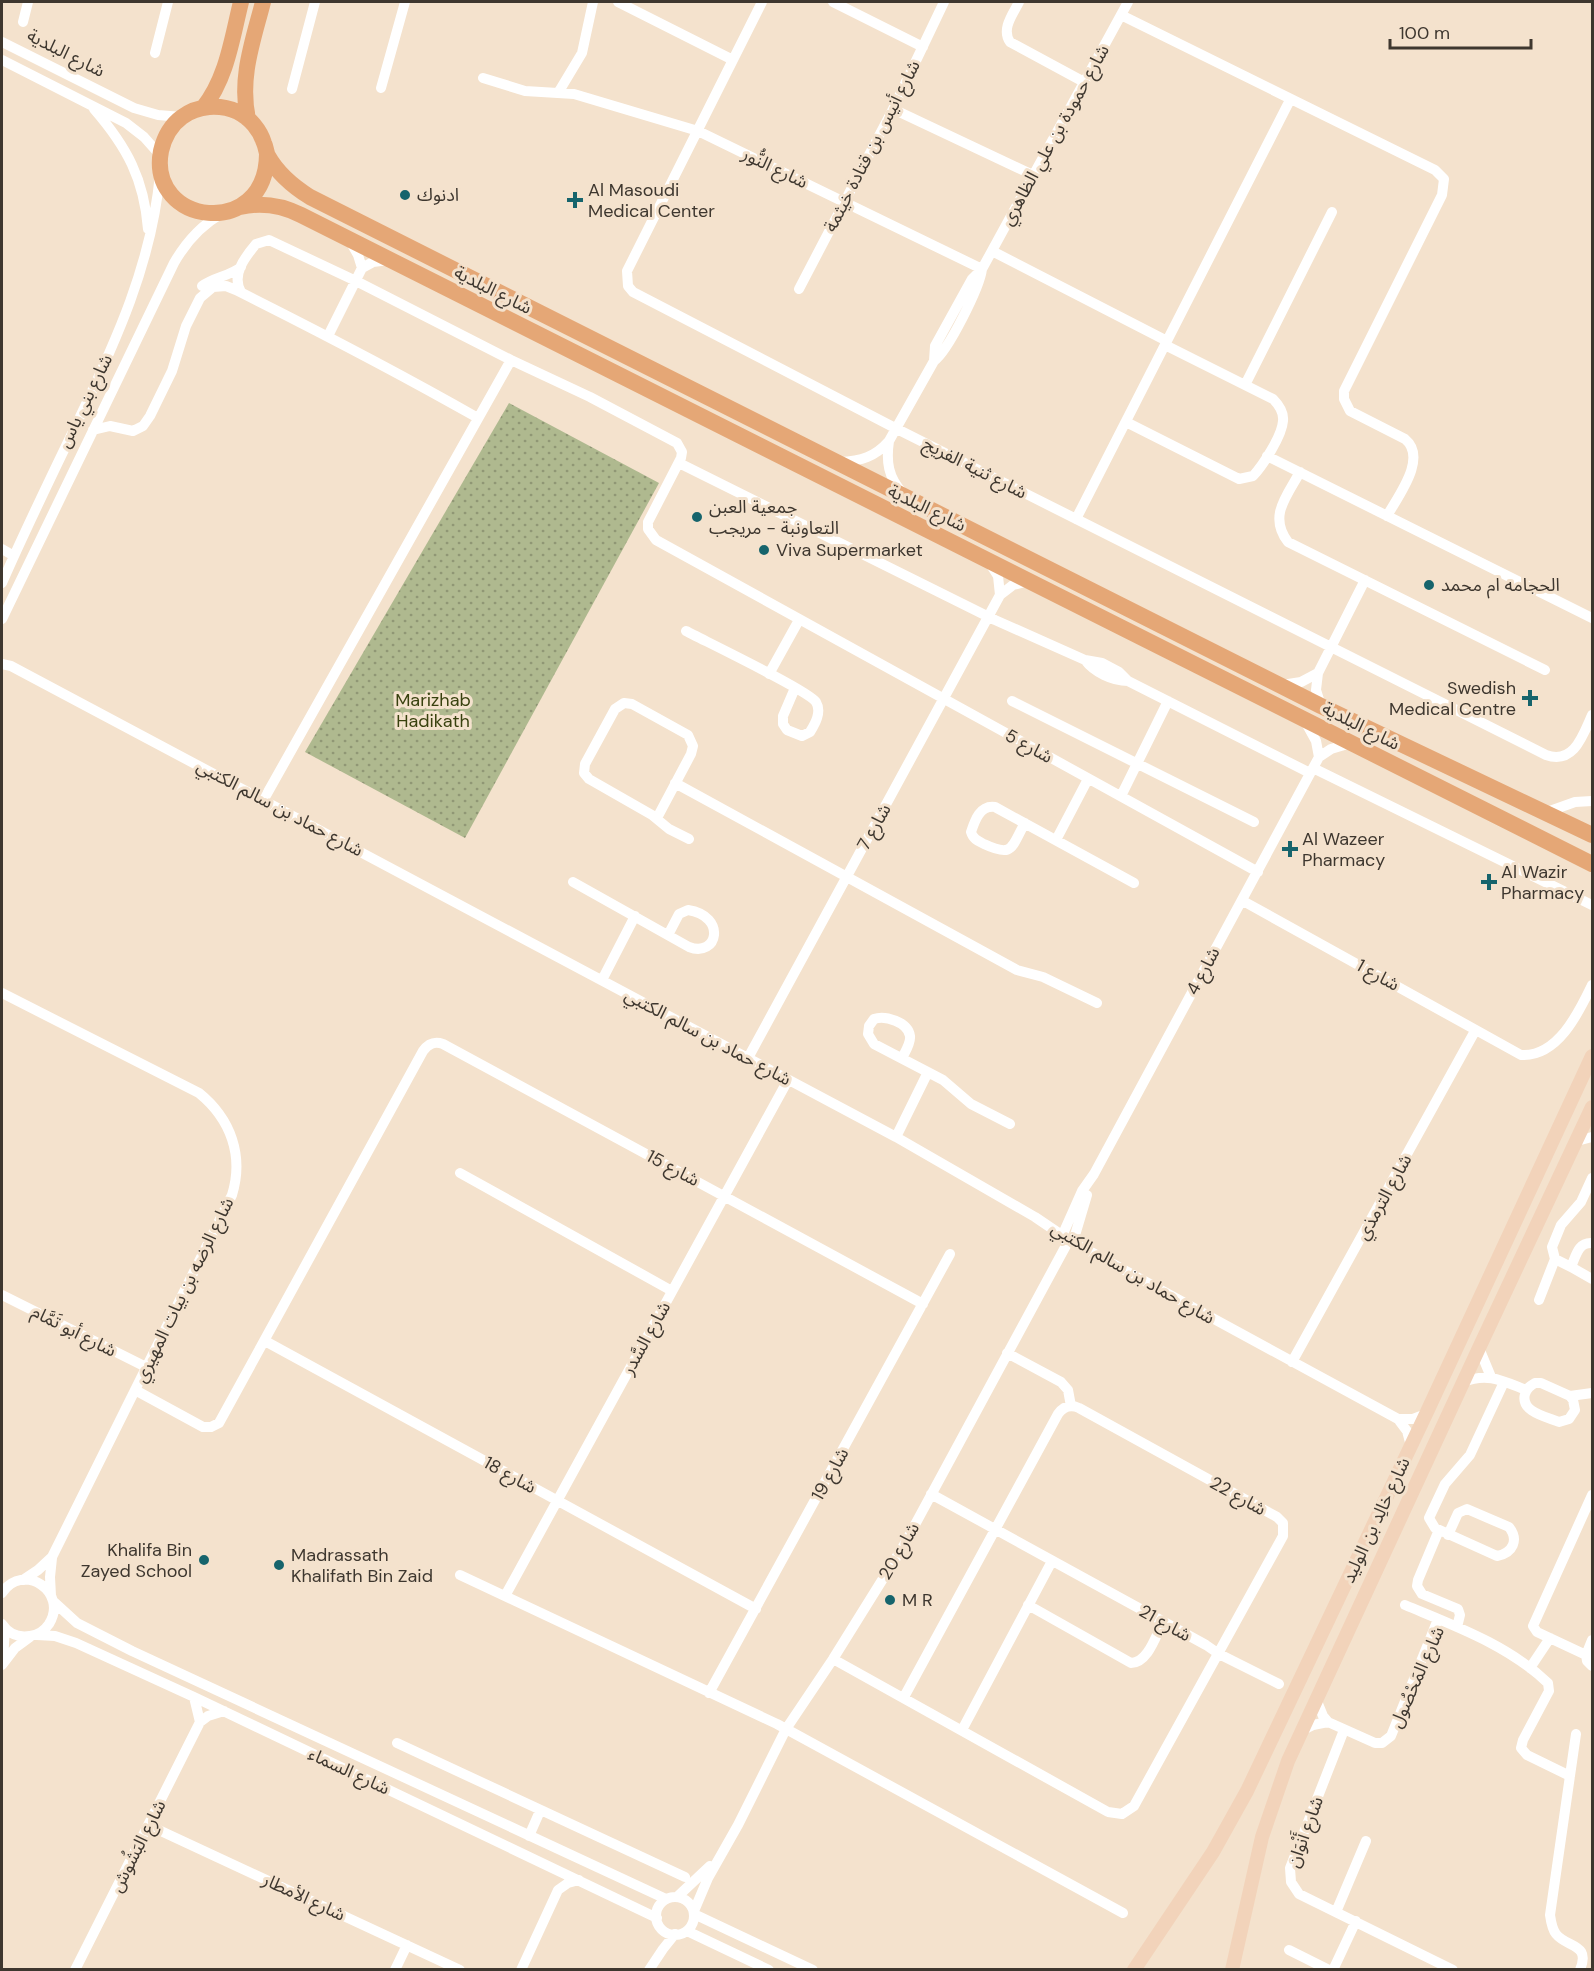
<svg xmlns="http://www.w3.org/2000/svg" width="1594" height="1971" font-family="'DM Sans','Noto Sans Arabic',sans-serif">
	<style>
		.grass { fill: url(#grass-dots) }
		.lines { fill: none; stroke-linecap: round; stroke-linejoin: round }
		.street { stroke: #fff; stroke-width: 10 }
		.secondary { stroke: #f2d3ba; stroke-width: 14 }
		.primary { stroke: #e5a776; stroke-width: 16 }
		.poi-dot { fill: #16646c; stroke: #f4e2cd; stroke-width: 2 }
		.labels { text-anchor: middle; dominant-baseline: central; stroke-width: 6; stroke-linejoin: round; paint-order: stroke }
		.street-label { font-size: 18px; fill: #3e372f; stroke: #f4e2cd }
		.poi-label { font-size: 18px; fill: #3e372f; stroke: #f4e2cd; text-anchor: start }
		.park-label { font-size: 18px; fill: #38410e; stroke: #f4e2cd }
	</style>
	<defs>
		<pattern id="grass-dots" width="8" height="8" patternUnits="userSpaceOnUse" patternTransform="scale(1.5)"><rect width="8" height="8" fill="#afb98f"/><path d="M2 2h.1M6 6h.1" fill="none" stroke="#909775" stroke-width="1.8" stroke-linecap="round"/></pattern>
	</defs>
	<rect width="100%" height="100%" fill="#f4e2cd"/>
	<path class="grass" d="M509 403 659 483 465 838 305 752Z"/>
	<g class="lines">
		<path class="street" d="M618 2 731 59
			M762 2 627 271 628 286 633 292 897 429 1546 755C1574 765 1583 735 1592 715
			M833 2 923 47
			M1019 2C1013 14 1001 29 1010 42L1084 82
			M1121 15 1435 170 1444 179 1442 195 1344 391V399L1350 411 1405 439C1428 458 1398 496 1387 516
			M23 22 28 2
			M2 42 134 108 158 115 182 117
			M155 53 168 2
			M2 60 126 123 144 137 160 155
			M483 78 525 91 574 94 698 131 982 269
			M381 88 405 2
			M292 89 315 2
			M558 93 582 53 593 2
			M94 109C127 147 144 179 148 229
			M893 109 1033 175
			M350 241 358 255 362 268
			M992 251 1167 341
			M202 286C214 277 230 276 241 267
			M799 289 893 109 944 2
			M241 292C231 275 245 257 256 244L269 240 356 281 511 360 590 397 677 443 682 452 681 458 648 522V529L656 540 1258 872
			M328 336 362 268 373 262 389 260
			M934 361 935 346 972 279 982 269
			M1245 385 1332 212
			M1126 422 1239 479 1253 476C1263 465 1282 436 1283 421 1284 412 1279 405 1273 399L1165 345
			M93 430 110 426 133 431 143 426 150 416 172 371 186 326 200 298 213 287 226 286 236 290C318 331 399 373 478 418
			M889 441C886 461 888 478 903 493
			M1267 456 1592 618
			M840 462C861 461 875 457 889 441L934 361C948 351 980 287 982 269L1128 2
			M679 463 995 620 1085 660 1102 663 1119 672 1128 681 1310 773
			M1300 472C1287 496 1268 516 1288 542L1545 670
			M1076 519 1290 100
			M2 549 14 556
			M989 562 998 576 1000 595
			M2 583C26 528 52 475 78 421 116 341 152 263 160 174
			M2 619 174 263C186 242 200 226 221 214
			M686 631C705 641 809 691 816 702 822 712 815 724 810 732L802 736 787 730 783 724V716L795 688
			M1085 660C1094 672 1112 681 1128 681
			M2 664 11 666 896 1137 1035 1217 1069 1240 1398 1419 1407 1431 1411 1446
			M769 674 799 620
			M1282 685 1301 682 1318 673
			M1012 701 1254 822
			M1321 706 1316 690 1318 673 1365 580
			M1305 721 1316 741 1319 757
			M1313 768 1592 905
			M675 783 1017 970 1043 977 1097 1003
			M1121 796 1168 701
			M264 799 511 360
			M1547 812 1575 802 1592 801
			M657 818 691 754 693 746 688 735 632 704 624 703 615 709 585 764 584 773 589 779 652 815 669 829 689 839
			M1025 823C1011 847 1014 858 984 844 978 841 973 839 971 832 975 820 980 805 995 807L1134 883
			M1056 840 1088 779
			M573 882 689 947C718 958 727 916 688 910L679 914 668 935
			M1243 901 1521 1055C1558 1057 1579 1012 1592 985
			M602 980 635 916
			M2 993 199 1093C231 1119 244 1156 232 1195L52 1557 38 1570 23 1580
			M748 1058 1000 595 1013 585 1029 581
			M902 1058C905 1052 911 1043 910 1036 908 1022 885 1015 874 1019L869 1026 868 1034 874 1044 943 1080 971 1104 1010 1124
			M896 1137 928 1072
			M1577 1141 1592 1137
			M460 1173 672 1291
			M1062 1236 1082 1191 1094 1174 1319 757 1331 749 1351 743
			M1073 1242 1087 1195
			M1592 1243C1578 1242 1576 1256 1571 1267L1592 1279
			M1571 1267 1555 1259 1552 1247 1561 1225 1581 1202 1592 1178
			M2 1295 146 1367
			M1539 1300 1555 1259
			M265 1341 756 1609
			M1479 1348 1491 1377
			M1007 1353 1061 1382 1068 1390 1071 1406
			M1292 1362 1475 1031
			M1463 1382C1488 1372 1503 1381 1526 1390
			M1535 1383H1541L1570 1396 1573 1400 1575 1410 1569 1419 1559 1422C1547 1417 1520 1412 1525 1394 1527 1388 1530 1386 1535 1383Z
			M135 1390 203 1427H211L219 1423 423 1051C428 1044 434 1041 443 1044L923 1304
			M1570 1396 1592 1393
			M1398 1419H1413L1426 1414
			M931 1494 1206 1645 1219 1654 1279 1684
			M1439 1530 1418 1580 1417 1586 1422 1594 1458 1609 1460 1615 1457 1627
			M1448 1535 1458 1513 1467 1509 1509 1527C1519 1540 1513 1553 1497 1556L1435 1528 1429 1518 1445 1484 1470 1455 1504 1382
			M460 1575 777 1724 1123 1913
			M2 1593C23 1561 69 1592 49 1624 45 1630 38 1635 30 1636 18 1638 8 1633 2 1624
			M51 1596 50 1577 52 1558
			M505 1596 788 1080
			M54 1602 77 1623 132 1651 666 1899
			M1028 1605 1131 1663C1148 1663 1156 1635 1163 1622
			M1405 1605C1455 1626 1508 1645 1548 1683L1549 1691 1523 1740 1521 1748 1527 1755 1570 1776
			M37 1635 55 1636 76 1643 194 1697 657 1918
			M1592 1640 1586 1655 1587 1661 1592 1666
			M1586 1655 1537 1632 1533 1626 1592 1495
			M833 1659 1108 1812 1122 1814 1134 1806 1283 1536V1523L1277 1517 1079 1408C1070 1404 1063 1407 1058 1414L904 1697
			M3 1660 5 1628
			M2 1665 15 1648 30 1637
			M1530 1668 1550 1638
			M709 1693 950 1254
			M194 1697 200 1722
			M1316 1699 1323 1716 1328 1722 1375 1743H1382L1391 1736 1438 1619
			M962 1730 1052 1561
			M1344 1730 1290 1868 1291 1882 1299 1894 1453 1970
			M1301 1731 1313 1725 1328 1722
			M1576 1734 1550 1915C1551 1922 1552 1929 1556 1934 1567 1948 1591 1943 1580 1970
			M397 1743 685 1877
			M148 1825 460 1970
			M529 1836 540 1811
			M677 1897 710 1866
			M656 1916a19 19 0 1 1 38 0a19 19 0 1 1-38 0Z
			M694 1911 708 1878 738 1825 786 1729 833 1659 904 1545 1069 1240
			M1336 1912 1366 1841
			M694 1914 813 1970
			M687 1931 769 1970
			M1289 1950 1329 1970
			M75 1970 200 1722 208 1716 224 1711
			M395 1970 407 1945
			M521 1970 558 1890 568 1883 579 1880
			M649 1970 663 1949 675 1934
			M1333 1970 1356 1921"/>
		<path class="secondary" d="M1134 1970 1213 1852 1247 1791 1426 1414 1592 1056
			M1232 1970 1262 1837 1288 1761 1479 1348 1592 1107"/>
		<path class="primary" d="M203 108C227 78 232 38 241 2
			M248 119C239 78 253 41 263 2
			M267 154C266 241 147 225 161 151 164 138 171 125 182 117 198 105 220 104 238 112 250 118 260 130 264 143 266 147 266 152 268 156 278 174 294 187 310 197L1321 706 1592 835
			M240 207C262 202 281 205 301 215L1592 864"/>
	</g>
	<g class="poi-dot">
		<circle cx="405" cy="195" r="6"/>
		<path d="M572 191h6v6h6v6h-6v6h-6v-6h-6v-6h6z"/>
		<circle cx="697" cy="517" r="6"/>
		<circle cx="764" cy="550" r="6"/>
		<circle cx="1429" cy="585" r="6"/>
		<path d="M1527 689h6v6h6v6h-6v6h-6v-6h-6v-6h6z"/>
		<path d="M1287 840h6v6h6v6h-6v6h-6v-6h-6v-6h6z"/>
		<path d="M1486 873h6v6h6v6h-6v6h-6v-6h-6v-6h6z"/>
		<circle cx="204" cy="1560" r="6"/>
		<circle cx="279" cy="1565" r="6"/>
		<circle cx="890" cy="1600" r="6"/>
	</g>
	<g class="labels">
		<g class="street-label">
			<text transform="translate(66 53) rotate(27)">شارع البلدية</text>
			<text transform="translate(1055 135) rotate(-61)">شارع حمودة بن علي الظاهري</text>
			<text transform="translate(872 146) rotate(-63)">شارع أنيس بن قتادة خيثمة</text>
			<text transform="translate(775 168) rotate(26)">شارع النُّور</text>
			<text transform="translate(493 290) rotate(27)">شارع البلدية</text>
			<text transform="translate(85 401) rotate(-64)">شارع بني ياس</text>
			<text transform="translate(975 468) rotate(27)">شارع ثنية الفريج</text>
			<text transform="translate(927 508) rotate(26)">شارع البلدية</text>
			<text transform="translate(1361 726) rotate(27)">شارع البلدية</text>
			<text transform="translate(1029 746) rotate(29)">شارع 5</text>
			<text transform="translate(280 808) rotate(28)">شارع حماد بن سالم الكتبي</text>
			<text transform="translate(874 827) rotate(-61)">شارع 7</text>
			<text transform="translate(1203 971) rotate(-62)">شارع 4</text>
			<text transform="translate(1378 975) rotate(29)">شارع 1</text>
			<text transform="translate(708 1037) rotate(28)">شارع حماد بن سالم الكتبي</text>
			<text transform="translate(673 1168) rotate(28)">شارع 15</text>
			<text transform="translate(1384 1197) rotate(-61)">شارع الترمذي</text>
			<text transform="translate(1133 1273) rotate(30)">شارع حماد بن سالم الكتبي</text>
			<text transform="translate(184 1290) rotate(-64)">شارع الرضه بن بيات المهيري</text>
			<text transform="translate(74 1331) rotate(27)">شارع أبو تَمَّام</text>
			<text transform="translate(646 1338) rotate(-61)">شارع السَّدر</text>
			<text transform="translate(830 1474) rotate(-61)">شارع 19</text>
			<text transform="translate(510 1475) rotate(29)">شارع 18</text>
			<text transform="translate(1238 1496) rotate(29)">شارع 22</text>
			<text transform="translate(1376 1520) rotate(-65)">شارع خالِد بن الوليد</text>
			<text transform="translate(899 1551) rotate(-60)">شارع 20</text>
			<text transform="translate(1165 1623) rotate(29)">شارع 21</text>
			<text transform="translate(1417 1677) rotate(-66)">شارع المَحْصُول</text>
			<text transform="translate(349 1771) rotate(25)">شارع السماء</text>
			<text transform="translate(1305 1832) rotate(-70)">شارع أَنْوَان</text>
			<text transform="translate(138 1846) rotate(-63)">شارع البَشُوش</text>
			<text transform="translate(304 1897) rotate(25)">شارع الأمطار</text>
		</g>
		<g class="poi-label">
			<text x="588" y="190">Al Masoudi<tspan x="588" dy="21">Medical Center</tspan></text>
			<text x="417" y="195">ادنوك</text>
			<text x="709" y="507">جمعية العبن<tspan x="709" dy="21">التعاونبة - مريجب</tspan></text>
			<text x="776" y="550">Viva Supermarket</text>
			<text x="1441" y="585">الحجامه ام محمد</text>
			<text x="1516" y="688" text-anchor="end">Swedish<tspan x="1516" dy="21">Medical Centre</tspan></text>
			<text x="1302" y="839">Al Wazeer<tspan x="1302" dy="21">Pharmacy</tspan></text>
			<text x="1501" y="872">Al Wazir<tspan x="1501" dy="21">Pharmacy</tspan></text>
			<text x="192" y="1550" text-anchor="end">Khalifa Bin<tspan x="192" dy="21">Zayed School</tspan></text>
			<text x="291" y="1555">Madrassath<tspan x="291" dy="21">Khalifath Bin Zaid</tspan></text>
			<text x="902" y="1600">M R</text>
		</g>
		<g class="park-label">
			<text x="433" y="700">Marizhab<tspan x="433" dy="21">Hadikath</tspan></text>
		</g>
	</g>
	<rect width="1594" height="1971" fill="none" stroke="#3e372f" stroke-width="6"/>
	<path d="M1390 39v9h141v-9" fill="none" stroke="#3e372f" stroke-width="3"/>
	<text x="1399" y="39" font-size="18" fill="#3e372f" stroke="#f4e2cd" stroke-width="4.5" paint-order="stroke">100 m</text>
</svg>
